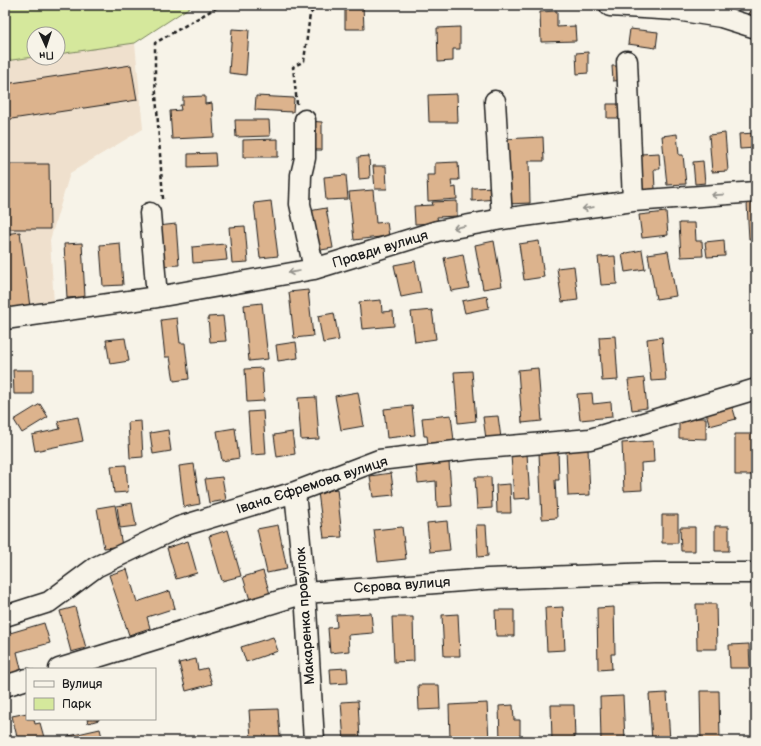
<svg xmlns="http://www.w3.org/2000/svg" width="761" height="746" font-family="'Balsamiq Sans',sans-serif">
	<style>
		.built { fill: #efe0cd }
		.green { fill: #d5e89c; stroke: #78825c }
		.building { fill: #dcb38d; stroke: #1c1c1c }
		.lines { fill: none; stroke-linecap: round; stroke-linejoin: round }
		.minor-casing { stroke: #1c1c1c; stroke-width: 23 }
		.path { stroke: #1c1c1c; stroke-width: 2.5; stroke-dasharray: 4 3; stroke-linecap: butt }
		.minor { stroke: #f7f3e8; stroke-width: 20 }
		.oneway { stroke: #94928c }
		.labels { text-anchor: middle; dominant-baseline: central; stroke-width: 4; stroke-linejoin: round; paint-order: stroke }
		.street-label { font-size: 14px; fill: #1c1c1c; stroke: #f7f3e8 }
	</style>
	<rect width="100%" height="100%" fill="#f7f3e8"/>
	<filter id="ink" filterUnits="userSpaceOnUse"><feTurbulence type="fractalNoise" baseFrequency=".025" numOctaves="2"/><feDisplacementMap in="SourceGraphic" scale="8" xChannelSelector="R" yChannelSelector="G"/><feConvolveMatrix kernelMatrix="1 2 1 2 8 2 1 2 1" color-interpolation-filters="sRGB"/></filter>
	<g filter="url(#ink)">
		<path class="built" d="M135 43 143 129 70 173 50 240 54 304 5 311V61L34 57 58 58V54Z"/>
		<path class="green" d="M5 5H193L135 43 58 54V34H34V57L5 61Z"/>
		<path class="building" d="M345 5H363L364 29H345Z
			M698 5H729V9Z
			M753 5 756 6V20L748 17Z
			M557 11V27L575 26 576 41 541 42 540 12Z
			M460 27V49H453V61L438 62 437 28Z
			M232 29 249 30 246 75 229 73Z
			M630 29 658 32 656 48 628 44Z
			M588 52V73L577 74 576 53Z
			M131 65 137 100 5 120V84Z
			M612 66H625V80L613 81Z
			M457 94 458 122H429L428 95Z
			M205 96V104L212 103 214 137 172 139 170 111 181 110 180 105H183V97Z
			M256 96 294 98 293 112 255 110Z
			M607 104H622V118H607Z
			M235 120H269L270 136 236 137Z
			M308 121 322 122V150H307Z
			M725 133 728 171 712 172 709 135Z
			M755 133 756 148 740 149 739 134Z
			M677 134 679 155H683L686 184 667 185 662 136Z
			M543 137 544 161H529L530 203 507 204 504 139Z
			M278 139V157H243V140Z
			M215 153 216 166 188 167V154Z
			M659 153 660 169H654L655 189 643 190 641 154Z
			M369 156 370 178 359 179 358 157Z
			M703 161 705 183 695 184 693 162Z
			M458 162 459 180H451L452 188 456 187 457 199 428 201 427 175H435V163Z
			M5 164H49L50 229H5Z
			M373 166H386L387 189H375Z
			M346 175 348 199 326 200 324 177Z
			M495 187 496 199 472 201V188Z
			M373 190 376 223 387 222 389 236 354 240 349 192Z
			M271 201 278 256 260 258 254 203Z
			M457 201V216L437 217 438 223 415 224 414 206 433 205 432 202Z
			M756 202V267H754L752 239H749L747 203Z
			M326 208 333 248 315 251 309 211Z
			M666 212 668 235 642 238 639 215Z
			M679 223H695L696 241H702L703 256 681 257Z
			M176 224 179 265 161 266 158 226Z
			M245 226 248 262 232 263 229 227Z
			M20 232 30 307 5 311V234Z
			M724 240 725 256 707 257 705 242Z
			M494 241 502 286 483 289 475 245Z
			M539 241 544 277 524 280 519 244Z
			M82 243 85 297 67 298 64 244Z
			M120 243 123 285 103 286 100 245Z
			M225 244 227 260 193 263 192 247Z
			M642 250 645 269 625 272 622 254Z
			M668 251 676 296 656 299 648 254Z
			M463 254 469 288 451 291 444 258Z
			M615 256 617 284 601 285 598 257Z
			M415 261 421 293 401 297 394 265Z
			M574 266 578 300 562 302 557 268Z
			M308 290 313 336 294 338 289 292Z
			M487 296 489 308 465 313 462 301Z
			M381 300 382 312 393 311 394 326 362 329 359 302Z
			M262 303 268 359 249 361 244 305Z
			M432 310 436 339 415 342 411 312Z
			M334 313 339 340 323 343 318 316Z
			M223 316 226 341 210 342 208 317Z
			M177 318 180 343H185L189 379 174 381 170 357H165L161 320Z
			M615 336 618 380 602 381 599 337Z
			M662 337 666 380 651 381 647 339Z
			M125 338 129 361 110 364 106 340Z
			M296 342 298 358 278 361 276 345Z
			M262 368 264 401 247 402 245 369Z
			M538 368 542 421 522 423 518 370Z
			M13 370H33V394H14Z
			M472 371 476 421 458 423 454 372Z
			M644 378 647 408 632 410 628 380Z
			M358 392 364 426 341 430 335 396Z
			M592 393 593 404 611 402 612 417 580 420 577 394Z
			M316 397 319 439 301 440 298 398Z
			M731 402 736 419 710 426 705 410Z
			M40 404 48 417 22 433 14 420Z
			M412 406 415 435 387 438 384 409Z
			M263 411 266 454 251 455 248 412Z
			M451 415 454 441 428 444 427 436H424L422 418Z
			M498 416 501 438 486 439 483 417Z
			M78 417 83 441 35 451 32 435 60 429 58 421Z
			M679 418H706V439L679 438Z
			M141 421 143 457 130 458 128 422Z
			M235 428 239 458 222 461 217 431Z
			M168 430 171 451 153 454 150 433Z
			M292 432 295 454 277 457 274 435Z
			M735 434H756V475H735Z
			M653 441 654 462 641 463 642 490 624 491 622 443Z
			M588 449 590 495 568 496 566 450Z
			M558 452 559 480H555L557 518 542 519 539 453Z
			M527 454 530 498 514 499 511 455Z
			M449 462 452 506 437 507 436 481 418 483 416 465Z
			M194 464 200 504 184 507 179 466Z
			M126 465 128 492 114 493 111 466Z
			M391 473 394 495 373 497 370 476Z
			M222 477 226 500 209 503 205 479Z
			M475 477H491L492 508 477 509Z
			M510 484 511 513H497L496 485Z
			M337 489 342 537 324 538 318 492Z
			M5 503 9 536H5Z
			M132 503 136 526 120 528 117 506Z
			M115 505 122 546 104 548 97 508Z
			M662 515H678V543H662Z
			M447 521 450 550 430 552 427 523Z
			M278 525 287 569 267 573 257 529Z
			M476 525H486L488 556 478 557Z
			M715 526H729V551H715Z
			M402 527 406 559 378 562 374 530Z
			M680 527H695V551H681Z
			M228 530 241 576 222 581 209 536Z
			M188 541 197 573 176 579 167 548Z
			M127 569 137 602 170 591 175 608 147 617 150 628 129 635 109 575Z
			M263 571 270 594 250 600 243 577Z
			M696 604H716L717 649H697Z
			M750 604H756V629H750Z
			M75 607 86 648 71 652 60 611Z
			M563 607 565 650 547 651 545 608Z
			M614 607 615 654H611L612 669 598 670 597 608Z
			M495 610H514V636H496Z
			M371 613 373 633 348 635 349 651 330 653 328 628 337 627 336 615Z
			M458 614 460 656H444L442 615Z
			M392 617H413L414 661 394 662Z
			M44 623 50 643 17 652 22 673 5 678V631L10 630V633Z
			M273 637 278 651 246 662 241 647Z
			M749 644 750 668H730L729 645Z
			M196 659 198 670 207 668 212 684 186 691 179 663Z
			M347 668 348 683 331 684 330 669Z
			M418 685H439L440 709 419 710Z
			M700 691H719L720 741H701Z
			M667 693 670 741H652L649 694Z
			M623 696 625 741H601L600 697Z
			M358 701 360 741H344L341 702Z
			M487 703 489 741H470V738L450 739 449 705Z
			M513 705 514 720H520V741H500L499 706Z
			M551 705H574L575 741H552Z
			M278 709 280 737H273L274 741H258V738L251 739 249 710Z
			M27 713V719H34L35 724 40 723 45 741H18L12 716Z
			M87 719H99V720L88 723Z
			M100 729 103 741H70L69 736Z"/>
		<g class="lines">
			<defs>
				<path id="minor" d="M610 6 676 10 721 17 756 28
					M627 61 633 201
					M495 101 502 219
					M305 120V158L301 175 300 204 314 269
					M150 213 157 297
					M5 319 157 297 314 269 437 231 502 219 633 201 756 192
					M295 492 305 593 314 741
					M5 616 49 602 96 567 179 527 295 492 379 460 473 449 590 439 756 389
					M59 669 305 593 488 579 654 573H756
					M5 686 27 679"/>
			</defs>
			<use href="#minor" class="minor-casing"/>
			<path class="path" d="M297 104 293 67 304 61 310 14 318 5
				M163 199 155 79V43L221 5"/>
			<use href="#minor" class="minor"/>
		</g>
		<defs><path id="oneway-shaft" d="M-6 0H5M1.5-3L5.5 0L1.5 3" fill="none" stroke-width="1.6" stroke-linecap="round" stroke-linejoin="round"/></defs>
		<g class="oneway">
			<use href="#oneway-shaft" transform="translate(717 195) rotate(176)"/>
			<use href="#oneway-shaft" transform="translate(588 208) rotate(172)"/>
			<use href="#oneway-shaft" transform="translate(459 227) rotate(169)"/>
			<use href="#oneway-shaft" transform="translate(294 272) rotate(170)"/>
		</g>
	</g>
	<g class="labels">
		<g class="street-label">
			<text transform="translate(380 249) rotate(-17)">Правди вулиця</text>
			<text transform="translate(312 485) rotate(-18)">Івана Єфремова вулиця</text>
			<text transform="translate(402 585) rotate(-4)">Сєрова вулиця</text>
			<text transform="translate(305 616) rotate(-94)">Макаренка провулок</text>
		</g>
	</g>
	<rect width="761" height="746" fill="none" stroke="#f7f3e8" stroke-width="20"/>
	<rect x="10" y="10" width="741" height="726" fill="none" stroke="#1c1c1c" stroke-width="1.5" filter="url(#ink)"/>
	<rect x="26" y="668" width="130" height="52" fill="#f7f3e8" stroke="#9f9d96"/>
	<rect x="34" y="681" width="20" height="6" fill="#f7f3e8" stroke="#9f9d96"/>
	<text x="62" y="688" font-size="12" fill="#1c1c1c">Вулиця</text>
	<rect x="34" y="698" width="20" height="12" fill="#d5e89c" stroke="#9f9d96"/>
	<text x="62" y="708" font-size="12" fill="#1c1c1c">Парк</text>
	<g transform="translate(46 46) rotate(177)"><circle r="19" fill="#f7f3e8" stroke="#9f9d96"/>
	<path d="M0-3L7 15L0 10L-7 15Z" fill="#1c1c1c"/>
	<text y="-6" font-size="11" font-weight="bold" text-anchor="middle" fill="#1c1c1c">Пн</text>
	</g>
</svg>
